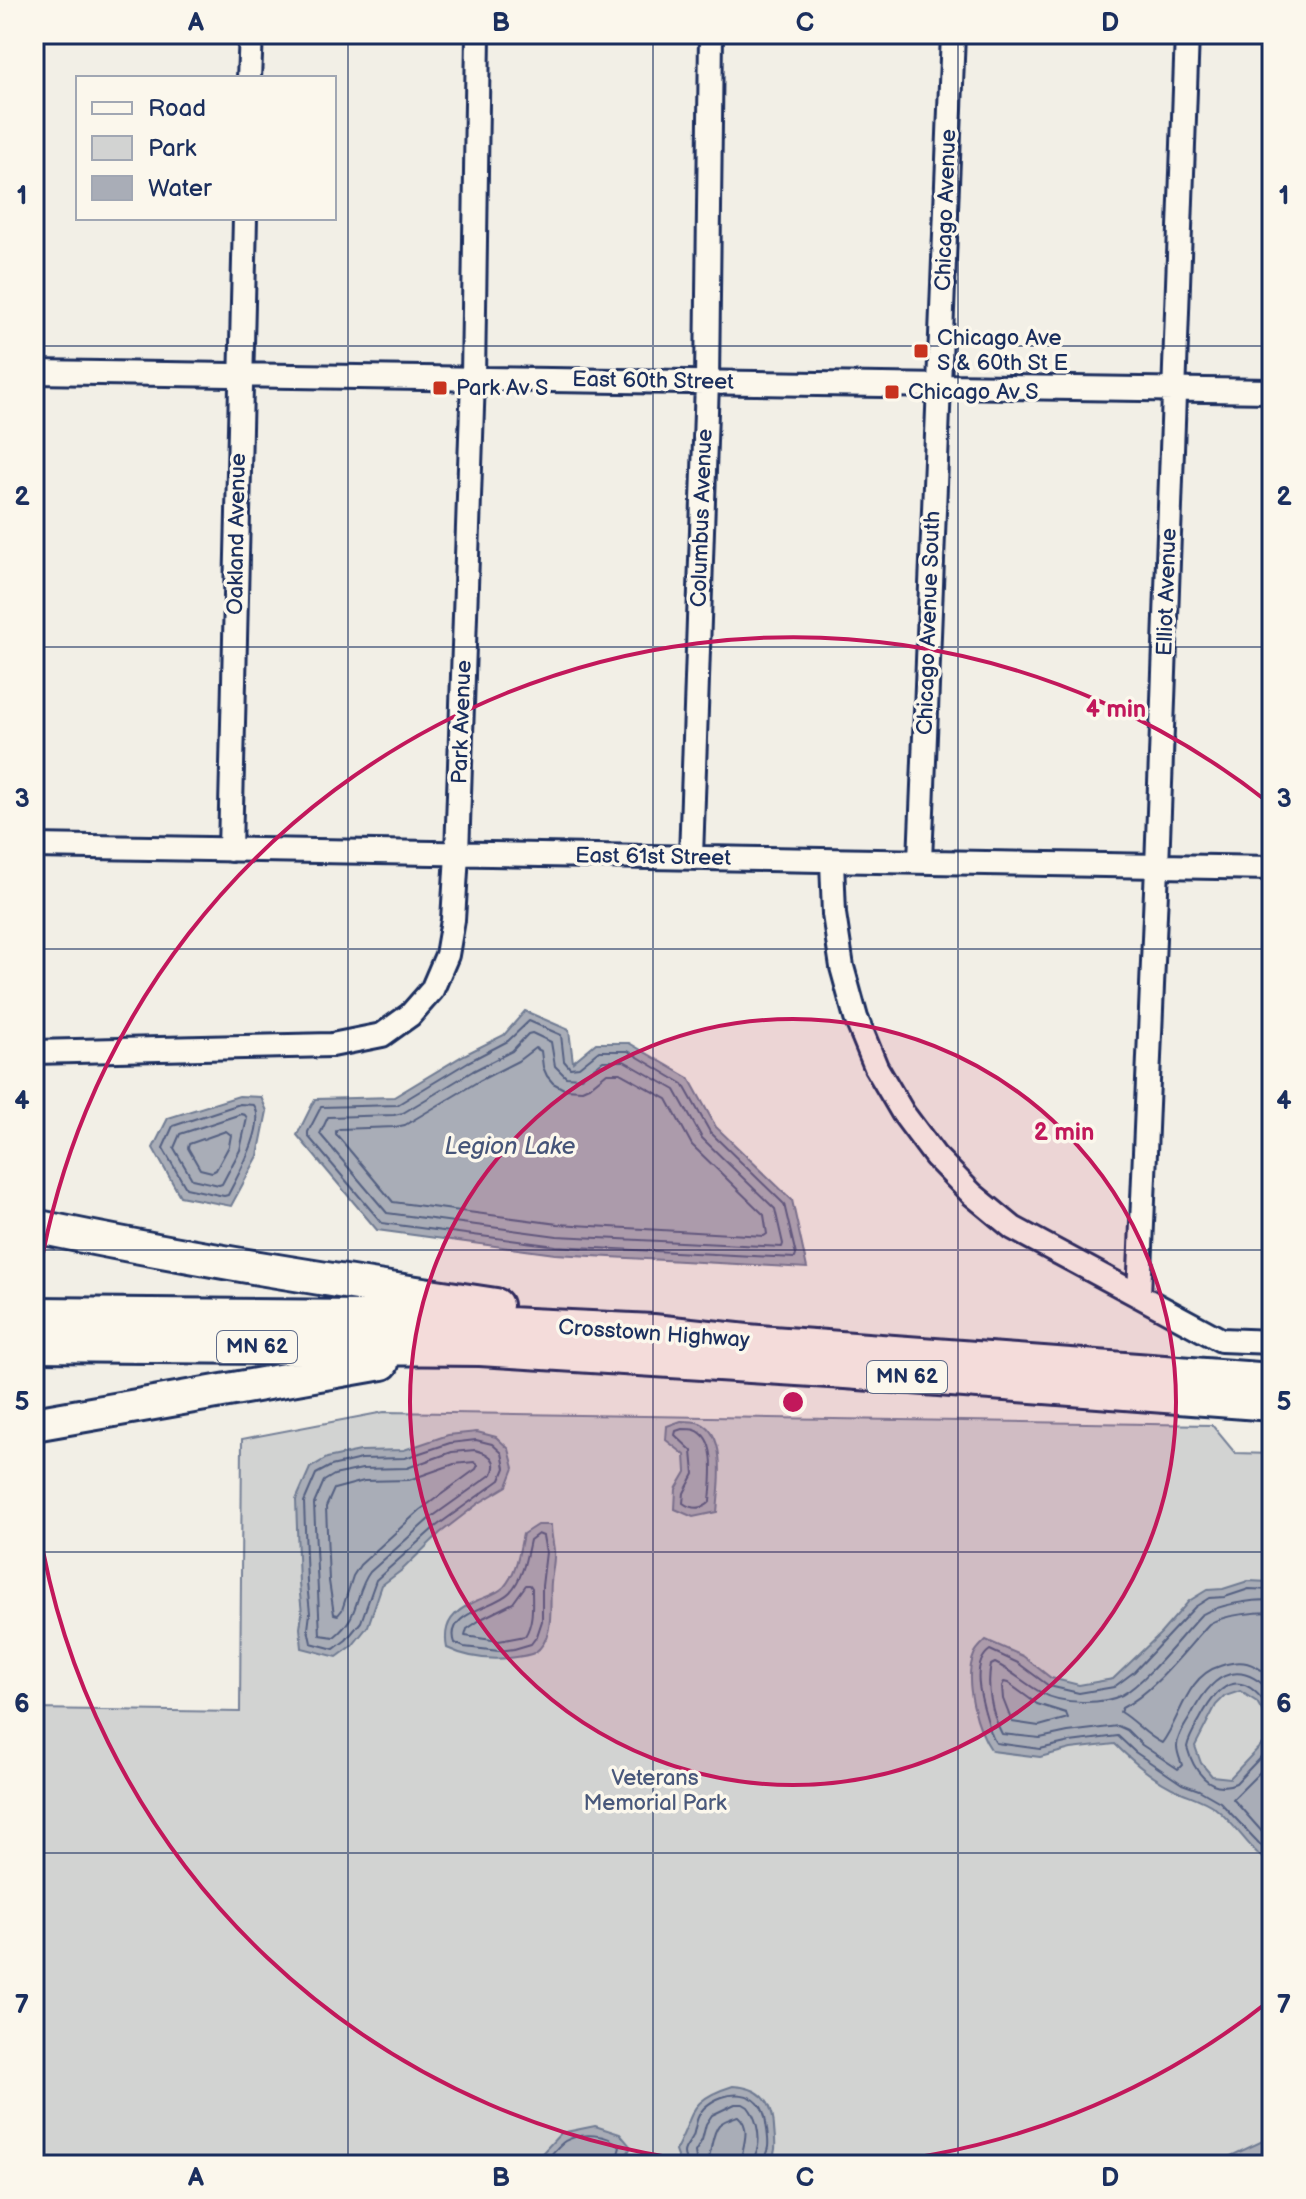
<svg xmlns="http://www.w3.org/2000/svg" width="1306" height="2199" font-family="'Balsamiq Sans',sans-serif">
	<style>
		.green { fill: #d2d3d2; stroke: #768198; stroke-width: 2 }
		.water { fill: #a9adb7; stroke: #707b93; stroke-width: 2; fill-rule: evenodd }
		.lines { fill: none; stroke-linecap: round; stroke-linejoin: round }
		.shore { stroke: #546182; stroke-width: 2 }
		.minor-casing { stroke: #1b2f5e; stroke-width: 28 }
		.highway-casing { stroke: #1b2f5e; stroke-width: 38 }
		.minor { stroke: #fbf7ec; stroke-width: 22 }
		.highway { stroke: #fbf7ec; stroke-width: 32 }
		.grid { fill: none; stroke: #1b2f5e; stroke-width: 2; stroke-opacity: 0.55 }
		.ring { fill: none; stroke: #c2185b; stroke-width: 4 }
		.poi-dot { fill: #c8321e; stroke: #fbf7ec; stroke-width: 3 }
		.labels { text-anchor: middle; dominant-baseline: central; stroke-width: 7; stroke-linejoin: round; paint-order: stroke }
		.shield { fill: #fbf7ec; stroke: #5e6b89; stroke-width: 2 }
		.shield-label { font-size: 20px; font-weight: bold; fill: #1b2f5e }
		.street-label { font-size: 22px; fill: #1b2f5e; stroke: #fbf7ec }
		.poi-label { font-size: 22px; fill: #1b2f5e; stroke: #fbf7ec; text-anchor: start }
		.park-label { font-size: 22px; fill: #49587b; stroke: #fbf7ec }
		.water-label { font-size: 24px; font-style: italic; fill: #465579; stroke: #fbf7ec }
		.centre { fill: #c2185b; stroke: #fbf7ec; stroke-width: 4 }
		.ring-label { font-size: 24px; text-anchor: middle; font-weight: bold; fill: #c2185b; stroke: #fbf7ec; stroke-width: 7; stroke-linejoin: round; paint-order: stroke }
		.neatline { fill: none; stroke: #1b2f5e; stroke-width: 3 }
		.grid-label { font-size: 26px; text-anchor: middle; font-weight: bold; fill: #1b2f5e }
	</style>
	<rect width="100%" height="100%" fill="#f2efe6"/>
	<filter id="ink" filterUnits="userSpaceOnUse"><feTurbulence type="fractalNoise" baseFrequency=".0125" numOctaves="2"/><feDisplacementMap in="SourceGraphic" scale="16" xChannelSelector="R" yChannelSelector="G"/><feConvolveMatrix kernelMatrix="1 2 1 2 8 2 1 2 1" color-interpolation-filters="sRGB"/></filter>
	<g filter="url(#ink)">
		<path class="green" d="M384 1412 1212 1425 1235 1453 1272 1454V2165H34V1709L240 1712 242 1439Z"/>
		<path class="water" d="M525 1011 569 1030 573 1062 596 1043H629L689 1078 716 1127 792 1200 807 1268 555 1254 377 1230 297 1135 315 1099 394 1097 464 1055 504 1035Z
			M239 1096 261 1097 267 1111 258 1156 231 1206 180 1196 153 1148 168 1118Z
			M681 1421C687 1421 694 1421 700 1423 728 1435 719 1487 717 1512L693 1517 675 1509 676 1489 686 1472 685 1455 666 1440 667 1426Z
			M477 1432 496 1437 509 1449 514 1468 507 1486 479 1503 440 1533 402 1570 382 1585 368 1626 352 1646 337 1657 302 1648 300 1628 302 1614 299 1584 296 1500 310 1468 327 1458 360 1451 404 1450 448 1435Z
			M537 1525H551C551 1534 553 1542 554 1550 555 1560 552 1572 551 1582 549 1603 556 1640 534 1653 527 1656 516 1657 509 1658 488 1660 466 1657 447 1648 442 1623 454 1611 476 1601 485 1597 497 1594 504 1587 517 1572 519 1552 523 1534Z
			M1248 1581 1269 1582 1272 1584V1866C1250 1851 1237 1825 1215 1808 1204 1800 1193 1797 1181 1792 1158 1783 1132 1761 1115 1744L1071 1749 1040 1757 992 1751C977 1730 963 1680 974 1655 976 1649 982 1644 986 1640L1023 1656 1051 1678 1079 1685 1113 1679 1161 1633 1189 1601 1207 1590 1223 1589ZM1240 1691 1257 1702 1271 1726 1266 1740 1230 1778 1212 1776 1201 1763 1195 1746 1216 1705 1225 1696Z
			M733 2086C759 2087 773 2100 774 2127 775 2144 778 2149 769 2165H680L675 2151C696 2114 685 2101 733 2086Z
			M595 2126 620 2134 631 2147 621 2165H531L561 2133Z
			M1272 2128V2165H1219L1222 2160 1263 2141Z"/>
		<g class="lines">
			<path class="shore" d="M529 1021 561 1035 564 1061 570 1068 579 1067 599 1051H628L683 1084 710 1132 784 1204 796 1255 795 1258 556 1246 382 1223 308 1136V1132L321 1107 397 1105 468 1062 508 1041Z
				M532 1033 551 1042 555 1066 566 1077 581 1078 603 1061H624L675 1090 702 1138 775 1209 783 1244 782 1247 557 1236 387 1213 320 1134 328 1117 394 1115 403 1113 473 1071 512 1051 528 1034Z
				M535 1048 541 1051 543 1067 547 1076 553 1083 564 1089 582 1090 591 1086 607 1073H620L667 1099 692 1145 764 1215 767 1234 764 1236 558 1224 393 1202 336 1134V1131L339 1129 395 1127 405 1125 479 1081 518 1061Z
				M240 1104 254 1105C267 1125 238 1175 228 1195L224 1196 186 1188 163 1148 173 1126Z
				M241 1114 245 1115 247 1118 240 1150 222 1184 219 1185 192 1179 174 1148 180 1134Z
				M226 1131 231 1135 229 1146 216 1170 212 1172 200 1169 188 1148 189 1144Z
				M682 1429C686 1429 691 1429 695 1430 719 1438 711 1484 710 1502 703 1510 691 1509 683 1503L684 1493 694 1474 692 1451 675 1435 676 1431Z
				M476 1440 492 1444 502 1453 505 1468 500 1480 435 1527 376 1580 361 1622 346 1640 334 1649 311 1643 308 1629 310 1613 307 1583 304 1502 316 1474 331 1466 361 1459 405 1458 450 1443Z
				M475 1450C488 1453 499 1459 492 1474L429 1519 370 1572C354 1593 361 1616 334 1637L320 1635 314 1504 324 1481 334 1475 362 1469 407 1468 452 1452Z
				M474 1462 478 1465 476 1469 420 1510 360 1565 353 1576 342 1610 338 1615 334 1614 329 1581 326 1507 334 1489 364 1481 409 1480 454 1464Z
				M538 1534 543 1536 546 1552 542 1586V1621L537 1636 531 1644 514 1649 499 1651 464 1647 455 1643C444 1612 495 1608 510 1592 523 1578 526 1558 530 1540Z
				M526 1585H530L532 1588C532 1604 534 1622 525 1636L499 1641 465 1636 467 1629 483 1618 513 1603Z
				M1272 1590 1249 1589 1225 1597 1209 1598 1195 1607 1134 1672 1114 1687 1079 1693 1049 1686 1018 1663 990 1650C970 1664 981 1699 987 1719 990 1728 990 1735 996 1743L1040 1749 1070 1742 1118 1736 1135 1752 1182 1784 1199 1790 1220 1802 1272 1857
				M1272 1600C1250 1600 1220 1604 1201 1615 1181 1636 1146 1682 1122 1695 1102 1705 1061 1704 1042 1693 1025 1684 1012 1671 995 1663L991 1665C986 1686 992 1715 1002 1734L1040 1738 1068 1732 1118 1726 1127 1730 1142 1745 1178 1769 1182 1765C1180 1759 1177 1753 1177 1746 1177 1736 1185 1726 1190 1717 1209 1680 1235 1653 1272 1693
				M1272 1612C1255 1612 1223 1615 1209 1624 1185 1650 1153 1693 1122 1708L1120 1712C1135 1721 1147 1736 1162 1743 1181 1718 1186 1676 1220 1666 1244 1658 1252 1663 1272 1677
				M1004 1682 1008 1683 1037 1704 1066 1713 1068 1718 1039 1726 1012 1722 1003 1699 1002 1686Z
				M1272 1713C1245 1669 1222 1677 1200 1719 1195 1728 1189 1737 1187 1747 1193 1769 1209 1795 1236 1783L1272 1745
				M1272 1760 1233 1799 1272 1843
				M542 2165C549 2158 557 2146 565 2141 580 2132 609 2133 620 2147L615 2165
				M687 2165C686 2161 684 2157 684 2153 684 2147 691 2141 693 2136 696 2126 696 2116 704 2108 725 2088 763 2088 766 2123 767 2130 769 2140 768 2147 767 2154 763 2158 763 2165
				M697 2165 695 2152 702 2140 706 2124 712 2115 735 2104H743L748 2107C756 2117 760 2133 758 2146 757 2153 753 2158 752 2165
				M709 2165C709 2156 713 2132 719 2125 724 2120 732 2118 738 2116 753 2129 741 2149 740 2165"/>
			<defs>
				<path id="minor" d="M249 78 251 34
					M34 372 1272 391
					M34 846 1272 868
					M230 850 245 218
					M691 857 707 382 711 34
					M832 861 834 914 842 967 856 1018 876 1067 903 1113 935 1156 972 1194 1013 1228 1221 1340 1272 1342
					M920 861 953 34
					M34 1052 332 1045 382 1035 410 1015 432 990 447 955 453 920 457 854 473 378 478 34
					M1139 1295 1157 867 1187 34"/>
				<path id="highway" d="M34 1226C187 1258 341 1282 496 1305
					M34 1314 368 1317 653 1331 747 1341 1272 1380
					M34 1345 480 1349 845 1372 1272 1404
					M34 1424 382 1363"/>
			</defs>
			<use href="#minor" class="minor-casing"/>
			<use href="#highway" class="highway-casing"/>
			<use href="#minor" class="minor"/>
			<use href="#highway" class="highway"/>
		</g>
	</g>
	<path class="grid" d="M348 34V2165M653 34V2165M958 34V2165M34 346H1272M34 647H1272M34 949H1272M34 1250H1272M34 1552H1272M34 1853H1272"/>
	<circle cx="793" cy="1402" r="383" fill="#c2185b" fill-opacity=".12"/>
	<g class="ring">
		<circle cx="793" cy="1402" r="383"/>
		<path d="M1269 2001A765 765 0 0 1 853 2165M733 2165A765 765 0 0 1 35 1502M35 1302A765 765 0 0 1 1269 803"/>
	</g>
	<g class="poi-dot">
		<rect x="913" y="343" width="16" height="16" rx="4"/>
		<rect x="432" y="380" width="16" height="16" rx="4"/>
		<rect x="884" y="384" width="16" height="16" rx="4"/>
	</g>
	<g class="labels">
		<g class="shield">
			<rect x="217" y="1331" width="80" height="32" rx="6"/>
			<rect x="867" y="1361" width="80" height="32" rx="6"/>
		</g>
		<g class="shield-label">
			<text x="257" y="1347">MN 62</text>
			<text x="907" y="1377">MN 62</text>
		</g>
		<g class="street-label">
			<text transform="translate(946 210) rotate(-88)">Chicago Avenue</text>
			<text transform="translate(653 381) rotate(1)">East 60th Street</text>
			<text transform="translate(702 518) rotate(-88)">Columbus Avenue</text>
			<text transform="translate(237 534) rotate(-89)">Oakland Avenue</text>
			<text transform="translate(1167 592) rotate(-88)">Elliot Avenue</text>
			<text transform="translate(929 623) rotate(-88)">Chicago Avenue South</text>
			<text transform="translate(462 722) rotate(-88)">Park Avenue</text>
			<text transform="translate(653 857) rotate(1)">East 61st Street</text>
			<text transform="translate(654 1334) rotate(4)">Crosstown Highway</text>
		</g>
		<g class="poi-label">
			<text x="937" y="338">Chicago Ave<tspan x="937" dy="25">S &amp; 60th St E</tspan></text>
			<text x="456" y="388">Park Av S</text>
			<text x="908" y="392">Chicago Av S</text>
		</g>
		<g class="park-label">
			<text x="655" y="1778">Veterans<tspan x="655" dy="25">Memorial Park</tspan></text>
		</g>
		<g class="water-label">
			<text x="510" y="1146">Legion Lake</text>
		</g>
	</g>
	<circle cx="793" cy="1402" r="12" class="centre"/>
	<g class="ring-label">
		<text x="1116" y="717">4 min</text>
		<text x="1064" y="1140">2 min</text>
	</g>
	<rect width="1306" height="2199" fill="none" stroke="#fbf7ec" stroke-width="88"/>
	<rect x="76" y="76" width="260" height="144" fill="#fbf7ec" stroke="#a1a7b3" stroke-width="2"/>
	<rect x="92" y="102" width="40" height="12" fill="#fbf7ec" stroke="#a1a7b3" stroke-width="2"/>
	<text x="148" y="116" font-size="24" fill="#1b2f5e">Road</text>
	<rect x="92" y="136" width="40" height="24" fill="#d2d3d2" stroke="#a1a7b3" stroke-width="2"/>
	<text x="148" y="156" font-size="24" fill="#1b2f5e">Park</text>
	<rect x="92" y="176" width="40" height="24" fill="#a9adb7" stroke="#a1a7b3" stroke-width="2"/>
	<text x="148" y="196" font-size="24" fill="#1b2f5e">Water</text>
	<rect x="44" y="44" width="1218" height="2111" class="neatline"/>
	<g class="grid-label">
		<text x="196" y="31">A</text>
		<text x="501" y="31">B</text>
		<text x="805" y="31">C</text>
		<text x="1110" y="31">D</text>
		<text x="22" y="204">1</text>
		<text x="1284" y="204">1</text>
		<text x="22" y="505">2</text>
		<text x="1284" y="505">2</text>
		<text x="22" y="807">3</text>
		<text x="1284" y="807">3</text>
		<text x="22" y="1109">4</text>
		<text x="1284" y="1109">4</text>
		<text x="22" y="1410">5</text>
		<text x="1284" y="1410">5</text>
		<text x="22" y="1712">6</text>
		<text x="1284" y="1712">6</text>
		<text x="22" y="2013">7</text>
		<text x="1284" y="2013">7</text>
		<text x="196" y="2186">A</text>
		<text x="501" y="2186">B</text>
		<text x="805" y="2186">C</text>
		<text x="1110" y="2186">D</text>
	</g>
</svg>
